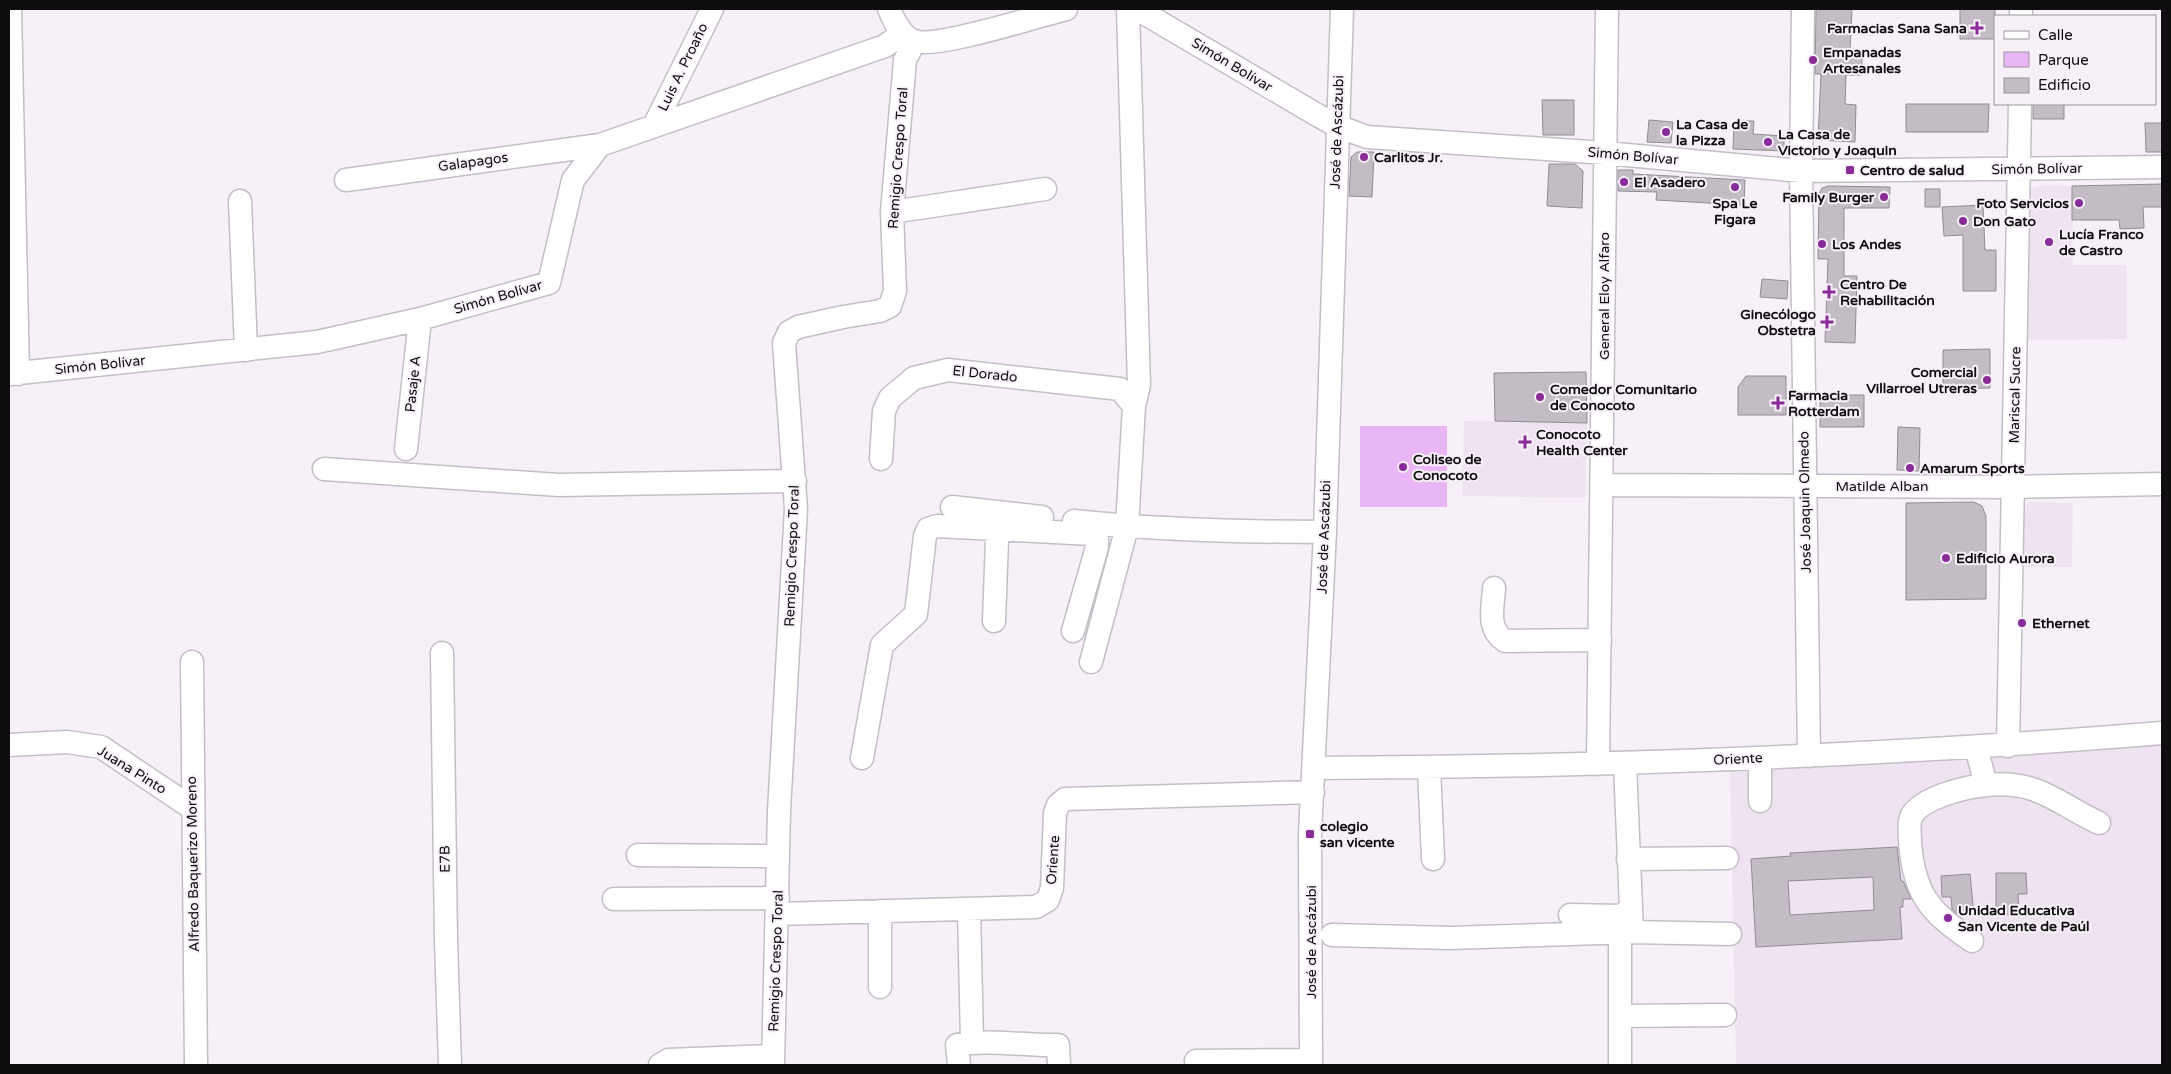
<svg xmlns="http://www.w3.org/2000/svg" width="2171" height="1074" font-family="'Varela Round',sans-serif">
	<style>
		.built { fill: #efe3f1 }
		.green { fill: #e9b5f4 }
		.building { fill: #c3bcc4; stroke: #918b93; fill-rule: evenodd }
		.lines { fill: none; stroke-linecap: round; stroke-linejoin: round }
		.minor-casing { stroke: #c4bec6; stroke-width: 25 }
		.minor { stroke: #fff; stroke-width: 22 }
		.poi-dot { fill: #872c98; stroke: #f7f0f8; stroke-width: 2 }
		.labels { text-anchor: middle; dominant-baseline: central; stroke-width: 4; stroke-linejoin: round; paint-order: stroke }
		.poi-label { font-size: 14px; font-weight: bold; fill: #0f0d0f; stroke: #f7f0f8; text-anchor: start }
		.street-label { font-size: 14px; fill: #0f0d0f; stroke: #f7f0f8 }
	</style>
	<rect width="100%" height="100%" fill="#f7f0f8"/>
	<path class="built" d="M2035 186H2072L2073 265H2126L2127 339 2026 340V192Z
		M1464 421 1587 423 1585 498 1462 496Z
		M2028 502 2073 503 2072 567H2019L2020 510Z
		M2162 742V1065H1736L1730 771Z"/>
	<path class="green" d="M1360 426H1447V507H1360Z"/>
	<path class="building" d="M1816 9H1852L1850 51H1862V75H1846L1845 104 1856 105 1855 142 1818 140 1821 74H1815Z
		M1960 9H1995V39H1960Z
		M1542 100H1574V135H1543Z
		M1906 104H1989L1988 132H1906Z
		M2033 104H2064V119H2033Z
		M1649 120 1673 122 1671 143 1647 142Z
		M1734 121H1754L1753 134 1784 136V151L1733 149Z
		M2145 123H2162V152H2146Z
		M1357 152H1374L1372 197 1349 196 1351 157Z
		M1549 164H1575L1583 171 1582 208 1547 206Z
		M1618 170H1633V174L1745 180 1744 205 1656 200 1657 192 1618 191Z
		M2162 184V207H2143L2144 228 2120 229 2119 220H2072V186Z
		M1828 186 1890 187 1889 208H1844V276H1857L1855 343 1825 342 1828 259H1818L1819 194 1822 188Z
		M1925 189H1940V207H1925Z
		M1983 205 1985 250H1996V291H1963V235L1944 236 1942 207Z
		M1762 279 1788 281 1787 299 1760 297Z
		M1990 349V388L1943 389V350Z
		M1586 372 1587 423 1495 421 1494 373Z
		M1746 376H1786V415H1738V387Z
		M1820 395H1864V427H1820Z
		M1898 427 1920 428 1919 471 1897 470Z
		M1974 502 1982 506 1986 516V599L1906 600V503Z
		M1897 847 1901 881H1903L1911 899H1903V907H1900L1902 939 1756 947 1751 859 1791 856 1790 853ZM1873 877 1874 910 1790 915 1788 881Z
		M1996 873H2026L2027 894H2018L2019 914 1996 916Z
		M1970 874 1974 915 1960 916 1952 909 1951 897H1942L1941 876Z"/>
	<g class="lines">
		<defs>
			<path id="minor" d="M10 9 18 374
				M889 9C894 21 901 36 914 41 936 49 1038 16 1066 9
				M1128 9 1139 385 1134 406
				M1137 9 1319 116 1337 126 1367 137 1605 153 1801 171 2162 167
				M1803 9 1801 171 1809 756
				M2021 16V9
				M654 126 712 9
				M346 180 600 145
				M240 201 246 350
				M892 212 1045 189
				M9 374 317 342 420 319 549 283 573 180 600 145 885 46 903 33
				M406 449 420 319
				M881 459 884 411 890 398 914 378 948 370 1120 389 1134 406 1127 527 1091 662
				M324 469 559 485 795 481
				M1602 485 2013 487 2162 484
				M952 507 1042 517
				M1074 521C1158 530 1241 532 1325 532
				M1494 588C1493 608 1486 628 1505 641L1600 640
				M994 621 998 513
				M442 653 446 940 450 1065
				M192 662 196 1065
				M9 745 67 742 101 747 192 808
				M2008 746 2020 104
				M862 758 882 645 916 614 925 536 928 529 937 526 1091 534 1097 539V547L1073 631
				M1760 758V801
				M1598 764 1607 9
				M1625 764 1632 932
				M1314 768C1597 767 1880 756 2162 733
				M1429 768 1433 859
				M1986 785C2038 780 2055 802 2099 823
				M638 855 778 856
				M1628 859 1727 858
				M614 899 778 898
				M969 909 972 1042
				M778 914 1036 907 1048 900 1052 888 1055 813 1058 805 1065 799 1313 792
				M1570 915 1621 916 1630 909
				M1332 935 1450 938 1632 932 1730 934
				M1972 941C1930 912 1914 895 1910 842 1910 834 1908 822 1912 815 1924 797 1965 787 1986 785L1976 747
				M880 987V911
				M1620 1016 1725 1015
				M1196 1061 1311 1060
				M660 1065 668 1060 773 1056
				M773 1065 779 811 796 509 784 343 789 332 798 327 843 317 880 311 890 306 895 291 892 212 905 60 915 41
				M959 1065 957 1045C987 1039 1027 1046 1058 1045L1059 1065
				M1311 1065 1310 834 1325 532 1342 9
				M1620 1065V933"/>
		</defs>
		<use href="#minor" class="minor-casing"/>
		<use href="#minor" class="minor"/>
	</g>
	<g class="poi-dot">
		<path d="M1974.5 20.5h5v5h5v5h-5v5h-5v-5h-5v-5h5z"/>
		<circle cx="1813" cy="60" r="5"/>
		<circle cx="1666" cy="132" r="5"/>
		<circle cx="1768" cy="142" r="5"/>
		<circle cx="1364" cy="157" r="5"/>
		<rect x="1845" y="165" width="10" height="10" rx="2.5"/>
		<circle cx="1624" cy="182" r="5"/>
		<circle cx="1735" cy="187" r="5"/>
		<circle cx="1884" cy="197" r="5"/>
		<circle cx="2079" cy="203" r="5"/>
		<circle cx="1963" cy="221" r="5"/>
		<circle cx="2049" cy="242" r="5"/>
		<circle cx="1822" cy="244" r="5"/>
		<path d="M1826.5 284.5h5v5h5v5h-5v5h-5v-5h-5v-5h5z"/>
		<path d="M1824.5 314.5h5v5h5v5h-5v5h-5v-5h-5v-5h5z"/>
		<circle cx="1987" cy="380" r="5"/>
		<circle cx="1540" cy="397" r="5"/>
		<path d="M1775.5 395.5h5v5h5v5h-5v5h-5v-5h-5v-5h5z"/>
		<path d="M1522.5 434.5h5v5h5v5h-5v5h-5v-5h-5v-5h5z"/>
		<circle cx="1403" cy="467" r="5"/>
		<circle cx="1910" cy="468" r="5"/>
		<circle cx="1946" cy="558" r="5"/>
		<circle cx="2022" cy="623" r="5"/>
		<rect x="1305" y="829" width="10" height="10" rx="2.5"/>
		<circle cx="1948" cy="918" r="5"/>
	</g>
	<g class="labels">
		<g class="poi-label">
			<text x="1967" y="28" text-anchor="end">Farmacias Sana Sana</text>
			<text x="1823" y="52">Empanadas<tspan x="1823" dy="16">Artesanales</tspan></text>
			<text x="1676" y="124">La Casa de<tspan x="1676" dy="16">la Pizza</tspan></text>
			<text x="1778" y="134">La Casa de<tspan x="1778" dy="16">Victorio y Joaquin</tspan></text>
			<text x="1374" y="157">Carlitos Jr.</text>
			<text x="1860" y="170">Centro de salud</text>
			<text x="1634" y="182">El Asadero</text>
			<text x="1874" y="197" text-anchor="end">Family Burger</text>
			<text x="1735" y="203" text-anchor="middle">Spa Le<tspan x="1735" dy="16">Figara</tspan></text>
			<text x="2069" y="203" text-anchor="end">Foto Servicios</text>
			<text x="1973" y="221">Don Gato</text>
			<text x="2059" y="234">Lucía Franco<tspan x="2059" dy="16">de Castro</tspan></text>
			<text x="1832" y="244">Los Andes</text>
			<text x="1840" y="284">Centro De<tspan x="1840" dy="16">Rehabilitación</tspan></text>
			<text x="1816" y="314" text-anchor="end">Ginecólogo<tspan x="1816" dy="16">Obstetra</tspan></text>
			<text x="1977" y="372" text-anchor="end">Comercial<tspan x="1977" dy="16">Villarroel Utreras</tspan></text>
			<text x="1550" y="389">Comedor Comunitario<tspan x="1550" dy="16">de Conocoto</tspan></text>
			<text x="1788" y="395">Farmacia<tspan x="1788" dy="16">Rotterdam</tspan></text>
			<text x="1536" y="434">Conocoto<tspan x="1536" dy="16">Health Center</tspan></text>
			<text x="1413" y="459">Coliseo de<tspan x="1413" dy="16">Conocoto</tspan></text>
			<text x="1920" y="468">Amarum Sports</text>
			<text x="1956" y="558">Edificio Aurora</text>
			<text x="2032" y="623">Ethernet</text>
			<text x="1320" y="826">colegio<tspan x="1320" dy="16">san vicente</tspan></text>
			<text x="1958" y="910">Unidad Educativa<tspan x="1958" dy="16">San Vicente de Paúl</tspan></text>
		</g>
		<g class="street-label">
			<text transform="translate(1232 65) rotate(31)">Simón Bolívar</text>
			<text transform="translate(683 67) rotate(-64)">Luis A. Proaño</text>
			<text transform="translate(1337 132) rotate(-88)">José de Ascázubi</text>
			<text transform="translate(1633 156) rotate(5)">Simón Bolívar</text>
			<text transform="translate(898 158) rotate(-86)">Remigio Crespo Toral</text>
			<text transform="translate(473 162) rotate(-8)">Galapagos</text>
			<text transform="translate(2037 169) rotate(-1)">Simón Bolívar</text>
			<text transform="translate(1604 296) rotate(-90)">General Eloy Alfaro</text>
			<text transform="translate(498 297) rotate(-16)">Simón Bolívar</text>
			<text transform="translate(100 365) rotate(-6)">Simón Bolívar</text>
			<text transform="translate(985 374) rotate(6)">El Dorado</text>
			<text transform="translate(413 384) rotate(-84)">Pasaje A</text>
			<text transform="translate(2015 395) rotate(-89)">Mariscal Sucre</text>
			<text x="1882" y="486">Matilde Alban</text>
			<text transform="translate(1805 502) rotate(-91)">José Joaquin Olmedo</text>
			<text transform="translate(1324 537) rotate(-88)">José de Ascázubi</text>
			<text transform="translate(792 556) rotate(-88)">Remigio Crespo Toral</text>
			<text transform="translate(1738 759) rotate(-3)">Oriente</text>
			<text transform="translate(132 770) rotate(32)">Juana Pinto</text>
			<text transform="translate(445 859) rotate(-91)">E7B</text>
			<text transform="translate(1053 860) rotate(-86)">Oriente</text>
			<text transform="translate(193 864) rotate(-91)">Alfredo Baquerizo Moreno</text>
			<text transform="translate(1311 942) rotate(-90)">José de Ascázubi</text>
			<text transform="translate(776 961) rotate(-88)">Remigio Crespo Toral</text>
		</g>
	</g>
	<rect width="2171" height="1074" fill="none" stroke="#0f0d0f" stroke-width="20"/>
	<rect x="1994" y="15" width="162" height="90" fill="#f7f0f8" stroke="#9a959b"/>
	<rect x="2004" y="31" width="25" height="8" fill="#ffffff" stroke="#9a959b"/>
	<text x="2038" y="40" font-size="15" fill="#0f0d0f">Calle</text>
	<rect x="2004" y="52" width="25" height="15" fill="#e9b5f4" stroke="#9a959b"/>
	<text x="2038" y="65" font-size="15" fill="#0f0d0f">Parque</text>
	<rect x="2004" y="78" width="25" height="15" fill="#c3bcc4" stroke="#9a959b"/>
	<text x="2038" y="90" font-size="15" fill="#0f0d0f">Edificio</text>
</svg>
